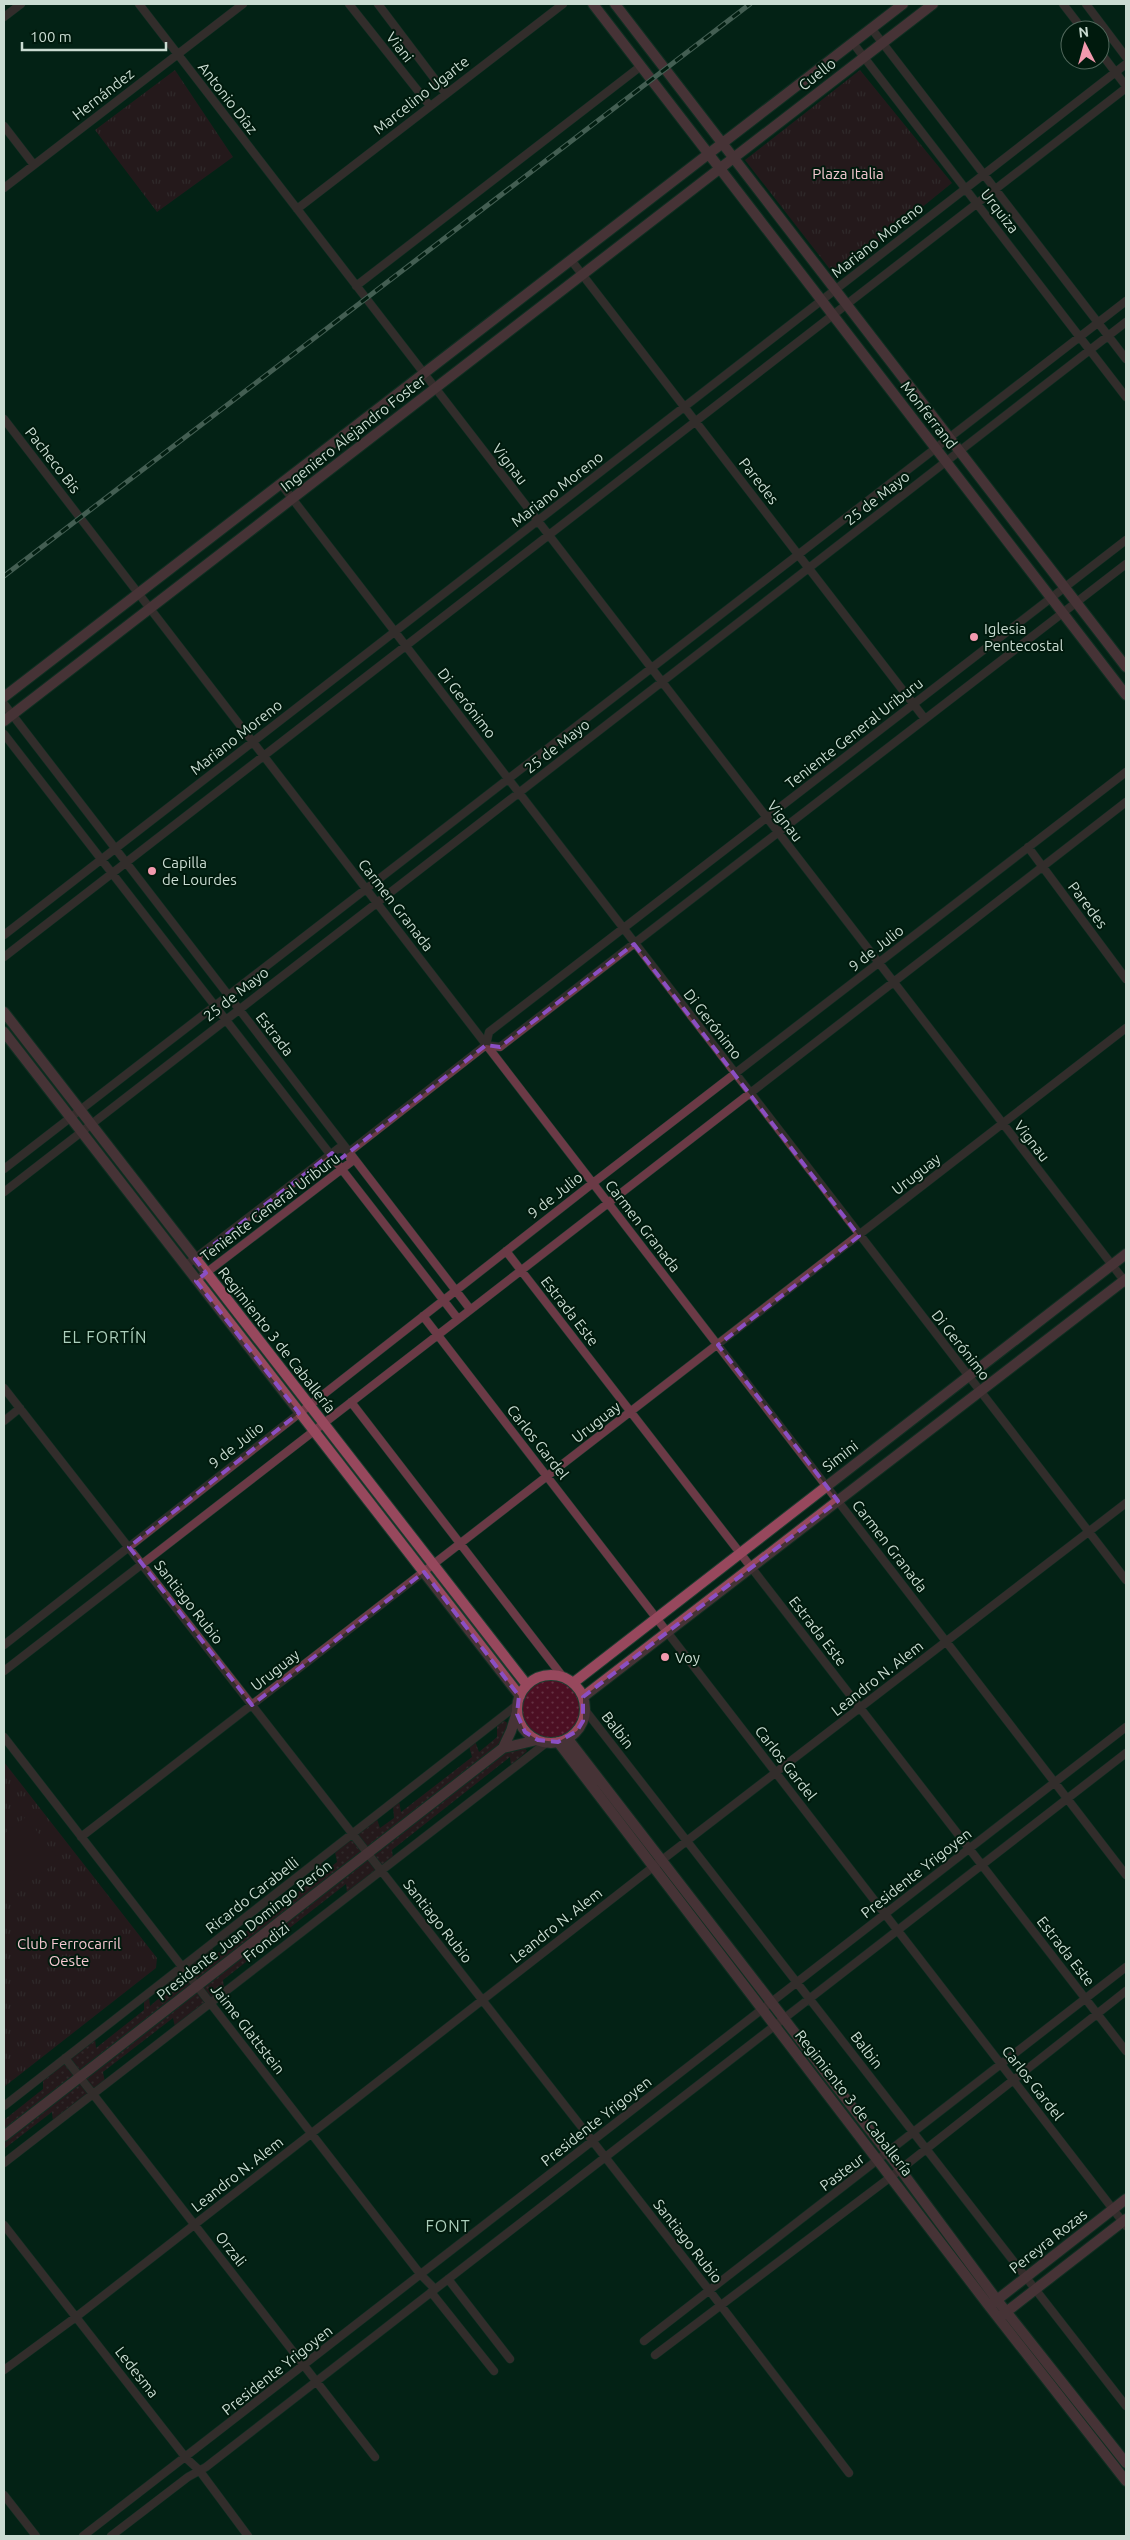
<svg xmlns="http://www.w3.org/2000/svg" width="1130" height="2540" font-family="Ubuntu,sans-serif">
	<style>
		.grass { fill: url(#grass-dots) }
		.park { fill: url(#park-tufts) }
		.pitch { fill: #4c0f23 }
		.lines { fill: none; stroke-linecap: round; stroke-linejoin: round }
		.street-casing { stroke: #1f3d30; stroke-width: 9 }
		.secondary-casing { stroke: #1f3d30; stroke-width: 12 }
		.street { stroke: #6b3a46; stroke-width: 8 }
		.secondary { stroke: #97485d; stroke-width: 10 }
		.rail-casing { stroke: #91a79c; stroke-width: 5 }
		.rail { stroke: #001a0d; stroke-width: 3; stroke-dasharray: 9; stroke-linecap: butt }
		.marked { fill: none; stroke: #8b4fc3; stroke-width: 4; stroke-dasharray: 10 6; stroke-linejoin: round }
		.poi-dot { fill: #f29aae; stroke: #001a0d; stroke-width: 2 }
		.labels { text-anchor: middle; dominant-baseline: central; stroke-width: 4; stroke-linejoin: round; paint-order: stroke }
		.street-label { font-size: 15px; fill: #cadcd2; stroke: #001a0d }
		.park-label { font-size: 15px; fill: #f5c8d1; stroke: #001a0d }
		.poi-label { font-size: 15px; fill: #cadcd2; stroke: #001a0d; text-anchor: start }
		.neighbourhood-label { font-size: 16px; letter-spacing: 1px; fill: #accfbc; stroke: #001a0d }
	</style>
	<defs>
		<pattern id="grass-dots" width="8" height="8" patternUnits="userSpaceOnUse" patternTransform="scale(1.25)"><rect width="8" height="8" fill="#4c0f23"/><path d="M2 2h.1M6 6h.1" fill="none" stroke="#643142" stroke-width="1.8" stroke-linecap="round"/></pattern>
		<pattern id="park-tufts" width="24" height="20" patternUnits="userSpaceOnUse" patternTransform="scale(1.25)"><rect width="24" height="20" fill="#4c0f23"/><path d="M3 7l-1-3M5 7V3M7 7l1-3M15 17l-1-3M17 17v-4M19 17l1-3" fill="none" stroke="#643142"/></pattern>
	</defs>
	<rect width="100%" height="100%" fill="#032316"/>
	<path class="grass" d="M522 1709a29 29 0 1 1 58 0a29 29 0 1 1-58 0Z
		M503 1720 509 1724 500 1745 4 2130V2120L43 2089V2079L95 2039 96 2048 144 2010V2001L149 1997 150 2006 165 1993V1984L213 1947V1956L224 1949 223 1939 229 1934 230 1944 315 1879 313 1869 322 1861 325 1871 337 1862 335 1852 377 1819 380 1828 394 1818 393 1806 399 1801 401 1812 472 1757 469 1746 475 1741 479 1752 497 1737V1724Z
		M523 1746 527 1751 511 1766 510 1757 392 1850 393 1858 347 1893 346 1884 223 1980 224 1988 175 2027 173 2018 103 2072 105 2082 53 2122 52 2112 4 2149V2141L505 1752Z"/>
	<path class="park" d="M175 70 233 157 157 212 95 130Z
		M860 70 952 183 836 277 745 160Z
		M4 1762 157 1958 156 1968 4 2087Z"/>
	<path class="pitch" d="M26 1817 59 1860 26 1885 4 1857V1834Z
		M4 1862 24 1888 4 1903Z"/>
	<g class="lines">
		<defs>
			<path id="street" d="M139 4 1126 1283
				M349 4 430 106
				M378 4 446 94
				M1063 4 1083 30
				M1086 4 1126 57
				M4 17 21 4
				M871 28 1126 359
				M853 43 1126 397
				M1100 52 1126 86
				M4 126 34 165
				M4 188 243 4
				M297 209 563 4
				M571 260 925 719
				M356 286 641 66
				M4 419 1126 1875
				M281 484 1126 1580
				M4 704 470 1309
				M4 734 458 1319
				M1028 847 1126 979
				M4 935 1126 64
				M4 957 1126 88
				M486 1045 500 1047 1126 564
				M349 1152 486 1045 489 1032 1126 540
				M4 1169 1126 301
				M4 1192 1126 322
				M506 1251 1126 2051
				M185 1266 339 1148 347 1151
				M202 1276 351 1162 349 1154
				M423 1316 1126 2226
				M4 1388 709 2290 849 2473
				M351 1402 563 1677
				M4 1421 20 1408
				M4 1645 593 1183 1126 772
				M4 1671 1126 802
				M585 1710 1126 2406
				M4 1737 421 2275 435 2289
				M81 1837 1126 1028
				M65 2058 375 2457
				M4 2106 517 1705
				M4 2163 546 1743
				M4 2225 186 2458 199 2470 248 2536
				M448 2279 510 2359
				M431 2292 494 2371
				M644 2341 1126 1967
				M655 2355 892 2176 1126 1991
				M4 2370 76 2317 662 1860 1126 1503
				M4 2495 36 2536
				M83 2536 1126 1727
				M111 2536 188 2477 206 2467 1126 1753"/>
			<path id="secondary" d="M593 4 1126 695
				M615 4 1126 667
				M4 697 903 4
				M4 721 933 4
				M4 1012 527 1685
				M4 1032 520 1696
				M517 1709a34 34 0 1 1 68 0a34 34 0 1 1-68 0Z
				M573 1683 1126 1254
				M583 1697 1126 1279
				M568 1739 900 2169 997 2300 1126 2463
				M558 1742 989 2306 1126 2481
				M503 1748 511 1731 517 1712
				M4 2136 503 1748 537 1740
				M993 2303 1126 2199
				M1001 2316 1126 2219"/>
		</defs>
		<use href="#street" class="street-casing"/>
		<use href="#secondary" class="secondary-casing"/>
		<use href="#street" class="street"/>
		<use href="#secondary" class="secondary"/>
		<defs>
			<path id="rail" d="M4 576 750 4"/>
		</defs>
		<use href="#rail" class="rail-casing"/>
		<use href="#rail" class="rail"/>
	</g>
	<path d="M0 0H1130V2540H0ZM634 944 859 1236 718 1345 838 1501 583 1697V1721L577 1731 558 1742 538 1740 525 1732 517 1714 519 1696 424 1572 252 1705 129 1547 299 1413 196 1281 206 1273 195 1259 332 1153 338 1161 486 1045 500 1047Z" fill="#032316" fill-opacity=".55" fill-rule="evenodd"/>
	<path class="marked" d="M634 944 859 1236 718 1345 838 1501 583 1697V1721L577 1731 558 1742 538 1740 525 1732 517 1714 519 1696 424 1572 252 1705 129 1547 299 1413 196 1281 206 1273 195 1259 332 1153 338 1161 486 1045 500 1047Z"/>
	<g class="poi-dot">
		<circle cx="974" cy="637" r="5"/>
		<circle cx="152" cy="871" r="5"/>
		<circle cx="665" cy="1657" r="5"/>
	</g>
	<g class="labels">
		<g class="street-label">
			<text transform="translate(400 47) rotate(52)">Viani</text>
			<text transform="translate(817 74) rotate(-38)">Cuello</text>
			<text transform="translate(103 94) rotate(-38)">Hernández</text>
			<text transform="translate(421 95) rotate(-38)">Marcelino Ugarte</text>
			<text transform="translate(228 98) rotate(52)">Antonio Díaz</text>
			<text transform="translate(1000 211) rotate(52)">Urquiza</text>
			<text transform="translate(877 240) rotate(-38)">Mariano Moreno</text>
			<text transform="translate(929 415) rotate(52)">Monferrand</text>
			<text transform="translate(353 433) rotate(-38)">Ingeniero Alejandro Foster</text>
			<text transform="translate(53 460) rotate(52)">Pacheco Bis</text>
			<text transform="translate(510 464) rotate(52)">Vignau</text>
			<text transform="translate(759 481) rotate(52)">Paredes</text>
			<text transform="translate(557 489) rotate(-38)">Mariano Moreno</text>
			<text transform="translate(877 498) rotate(-38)">25 de Mayo</text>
			<text transform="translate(467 703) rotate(52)">Di Gerónimo</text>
			<text transform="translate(854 733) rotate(-38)">Teniente General Uriburu</text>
			<text transform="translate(236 737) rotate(-38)">Mariano Moreno</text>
			<text transform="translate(557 746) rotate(-38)">25 de Mayo</text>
			<text transform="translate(785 821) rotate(52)">Vignau</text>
			<text transform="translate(396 905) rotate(52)">Carmen Granada</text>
			<text transform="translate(1088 905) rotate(53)">Paredes</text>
			<text transform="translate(876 948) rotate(-38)">9 de Julio</text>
			<text transform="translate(236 994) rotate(-38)">25 de Mayo</text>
			<text transform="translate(713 1024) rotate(52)">Di Gerónimo</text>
			<text transform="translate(275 1034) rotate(52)">Estrada</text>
			<text transform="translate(1032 1141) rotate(52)">Vignau</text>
			<text transform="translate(916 1174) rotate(-38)">Uruguay</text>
			<text transform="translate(555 1195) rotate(-38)">9 de Julio</text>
			<text transform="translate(270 1207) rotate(-37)">Teniente General Uriburu</text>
			<text transform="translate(643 1226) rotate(52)">Carmen Granada</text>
			<text transform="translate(570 1311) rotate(52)">Estrada Este</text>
			<text transform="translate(277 1340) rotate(52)">Regimiento 3 de Caballería</text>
			<text transform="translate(961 1345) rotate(52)">Di Gerónimo</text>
			<text transform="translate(596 1422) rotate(-38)">Uruguay</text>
			<text transform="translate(538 1442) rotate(52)">Carlos Gardel</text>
			<text transform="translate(236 1445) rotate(-38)">9 de Julio</text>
			<text transform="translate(840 1456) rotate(-38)">Simini</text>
			<text transform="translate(890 1546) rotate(52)">Carmen Granada</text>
			<text transform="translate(189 1602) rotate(52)">Santiago Rubio</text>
			<text transform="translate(818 1631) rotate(52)">Estrada Este</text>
			<text transform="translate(275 1670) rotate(-38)">Uruguay</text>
			<text transform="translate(877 1678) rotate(-38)">Leandro N. Alem</text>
			<text transform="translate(618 1730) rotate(52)">Balbin</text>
			<text transform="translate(786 1763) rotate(52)">Carlos Gardel</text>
			<text transform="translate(916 1873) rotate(-38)">Presidente Yrigoyen</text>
			<text transform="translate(252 1895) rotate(-38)">Ricardo Carabelli</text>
			<text transform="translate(438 1921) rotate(52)">Santiago Rubio</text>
			<text transform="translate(556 1925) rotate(-38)">Leandro N. Alem</text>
			<text transform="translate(244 1930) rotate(-38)">Presidente Juan Domingo Perón</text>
			<text transform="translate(266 1942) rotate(-38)">Frondizi</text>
			<text transform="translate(1066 1951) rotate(52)">Estrada Este</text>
			<text transform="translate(248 2029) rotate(52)">Jaime Glattstein</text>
			<text transform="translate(867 2050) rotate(52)">Balbin</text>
			<text transform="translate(1033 2083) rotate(52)">Carlos Gardel</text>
			<text transform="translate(854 2103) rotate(52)">Regimiento 3 de Caballería</text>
			<text transform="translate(596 2121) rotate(-38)">Presidente Yrigoyen</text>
			<text transform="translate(842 2172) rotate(-37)">Pasteur</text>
			<text transform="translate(237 2174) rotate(-38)">Leandro N. Alem</text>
			<text transform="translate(688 2241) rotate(52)">Santiago Rubio</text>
			<text transform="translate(1048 2241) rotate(-38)">Pereyra Rozas</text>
			<text transform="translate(231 2249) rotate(52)">Orzali</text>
			<text transform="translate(277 2370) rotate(-38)">Presidente Yrigoyen</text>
			<text transform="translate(137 2372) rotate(52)">Ledesma</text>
		</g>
		<g class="park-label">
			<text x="848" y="173">Plaza Italia</text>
			<text x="69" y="1943">Club Ferrocarril<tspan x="69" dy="17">Oeste</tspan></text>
		</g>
		<g class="poi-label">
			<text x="984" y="628">Iglesia<tspan x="984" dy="17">Pentecostal</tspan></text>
			<text x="162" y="862">Capilla<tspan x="162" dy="17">de Lourdes</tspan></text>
			<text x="675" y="1657">Voy</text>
		</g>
		<g class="neighbourhood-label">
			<text x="105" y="1337">EL FORTÍN</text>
			<text x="448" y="2226">FONT</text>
		</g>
	</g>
	<rect width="1130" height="2540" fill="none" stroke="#cadcd2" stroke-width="10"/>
	<g transform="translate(1085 45) rotate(354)"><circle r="24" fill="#001a0d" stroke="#51685c"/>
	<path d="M0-4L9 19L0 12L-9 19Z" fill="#f29aae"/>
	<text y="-8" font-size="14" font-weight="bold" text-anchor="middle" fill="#cadcd2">N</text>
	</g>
	<path d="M22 42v8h144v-8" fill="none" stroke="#cadcd2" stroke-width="2.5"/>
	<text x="30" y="42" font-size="15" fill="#cadcd2" stroke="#001a0d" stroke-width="4" paint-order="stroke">100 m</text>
</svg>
